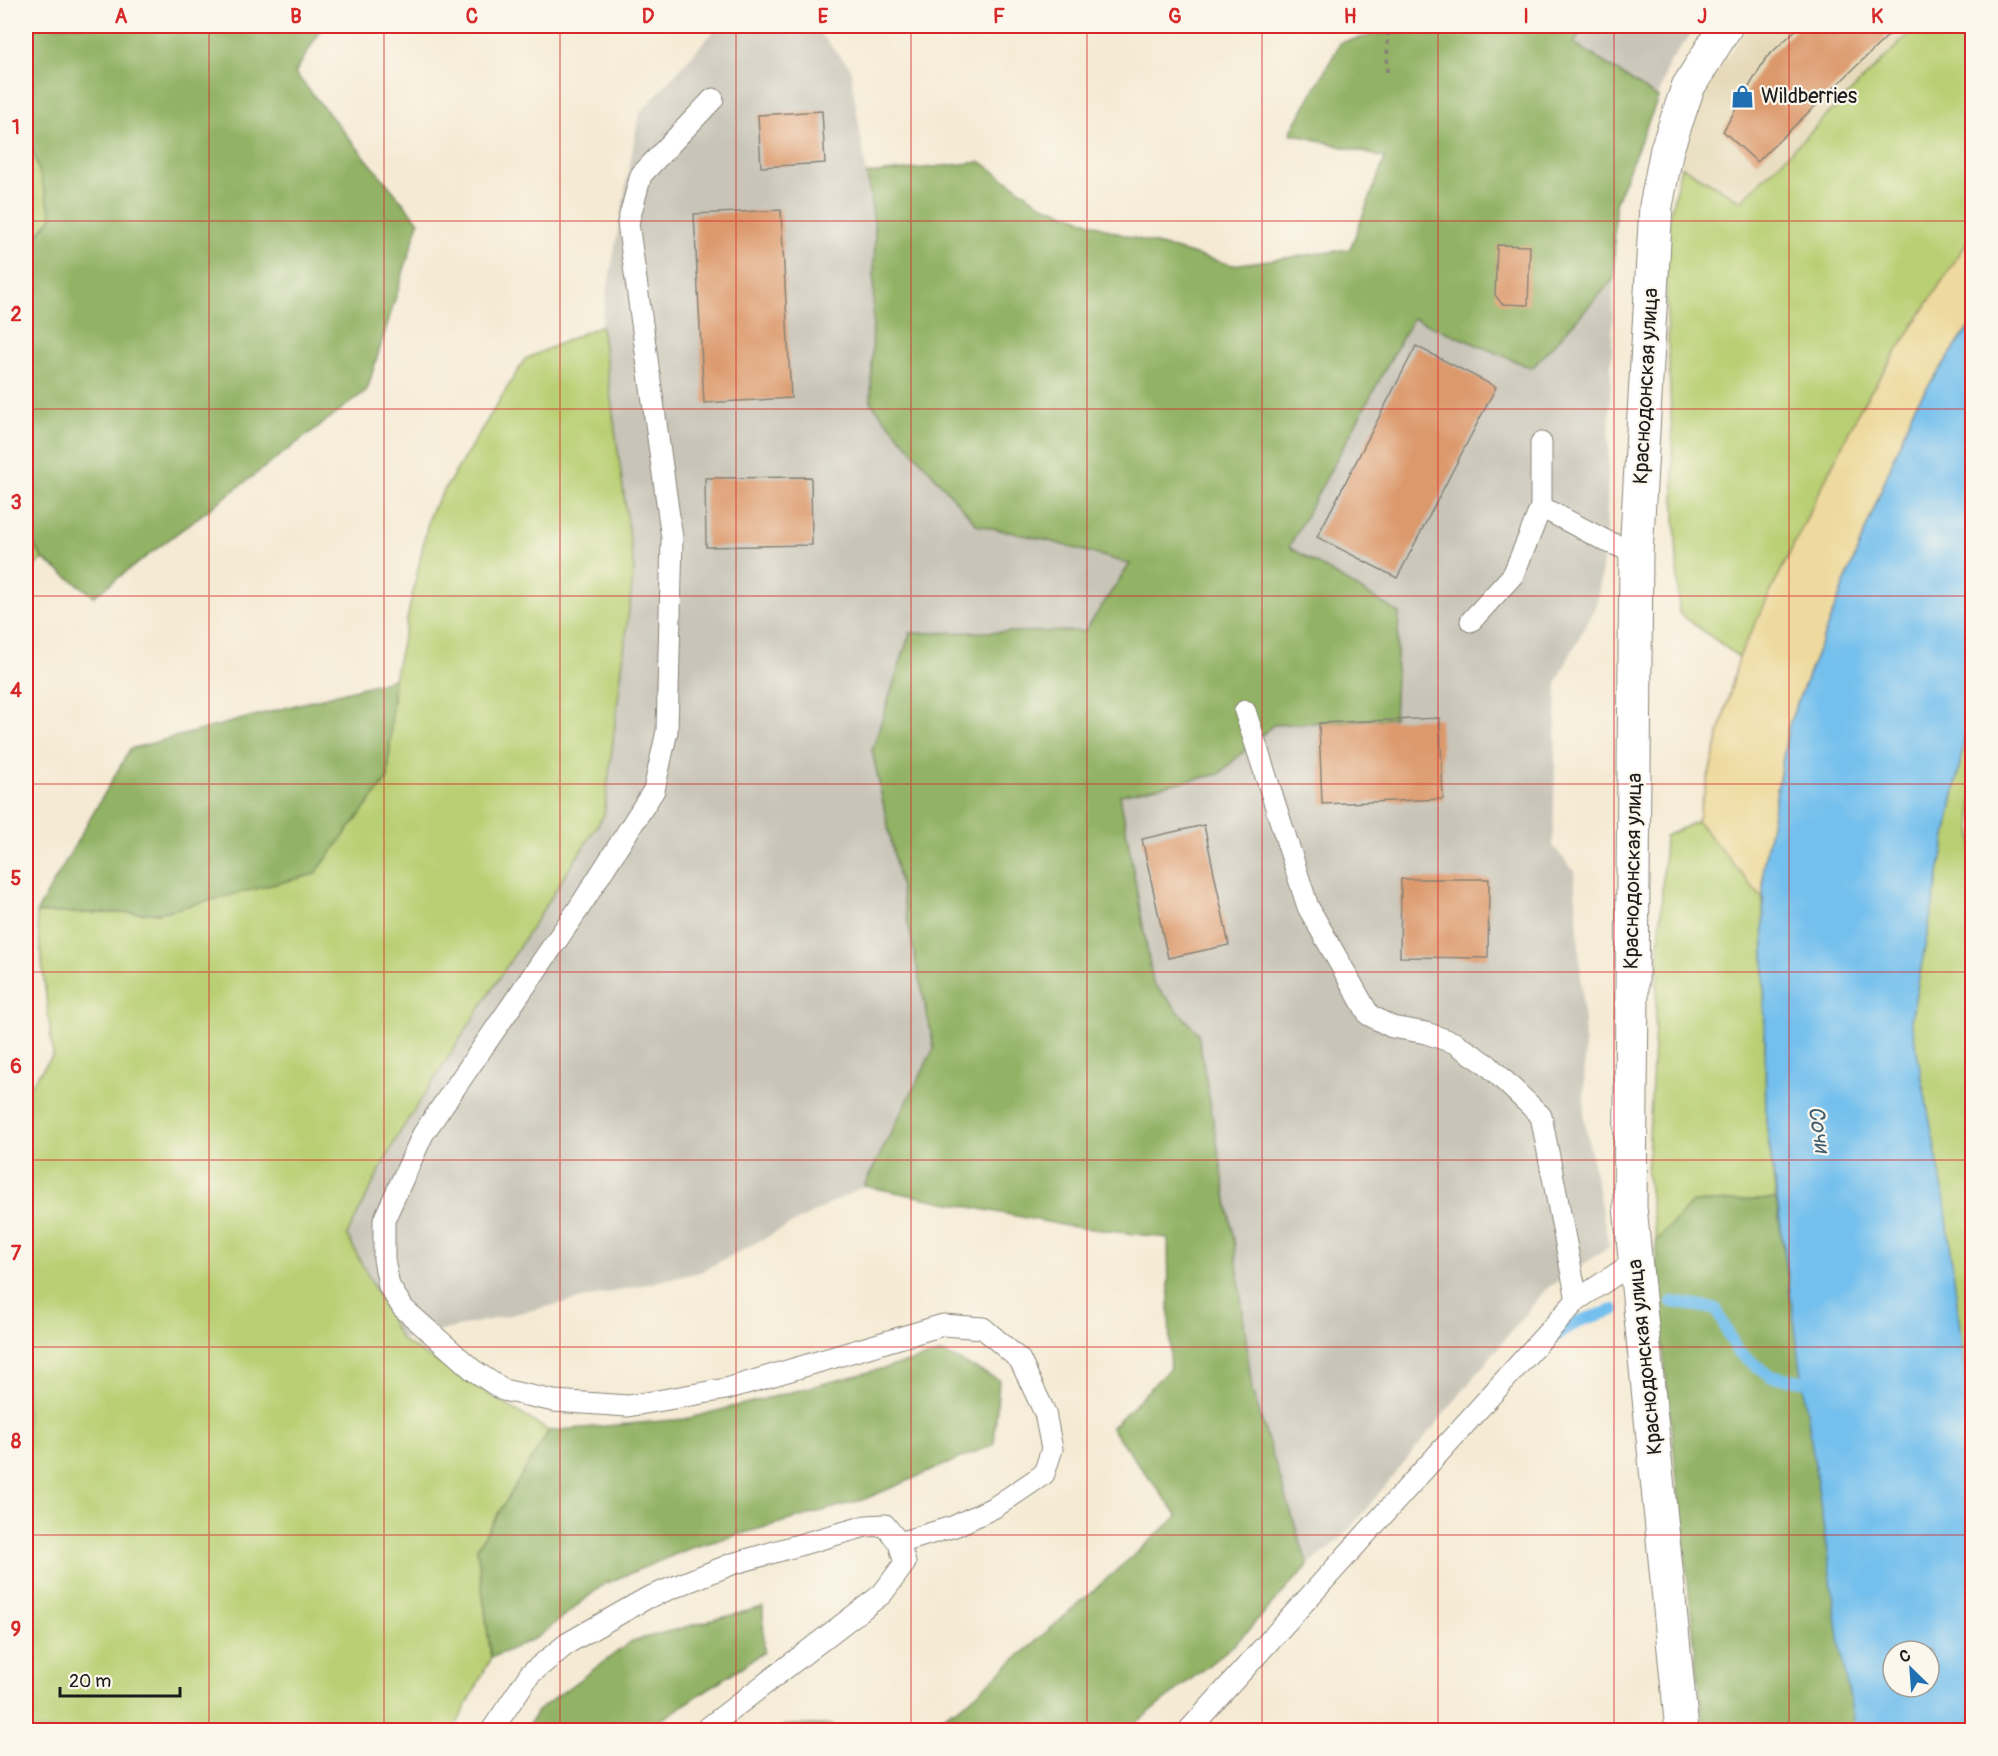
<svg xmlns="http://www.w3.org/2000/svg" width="1998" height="1756" font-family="Pangolin,sans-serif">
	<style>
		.built { fill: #e6daba }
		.industrial { fill: #c8c4b8 }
		.green { fill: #b9cf73; stroke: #6a7648; stroke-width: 1.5 }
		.forest { fill: #92b265; stroke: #576740; stroke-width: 1.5 }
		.sand { fill: #eeda9e; stroke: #857b5d; stroke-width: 1.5 }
		.water { fill: #73bfed; stroke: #486e84; stroke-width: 1.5; fill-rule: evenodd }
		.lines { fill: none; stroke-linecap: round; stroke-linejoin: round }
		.stream { stroke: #73bfed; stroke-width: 12 }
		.building { fill: #dc996c }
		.service-casing { stroke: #888478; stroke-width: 23 }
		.tertiary-casing { stroke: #888478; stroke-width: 35 }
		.path { stroke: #888478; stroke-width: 4; stroke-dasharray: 4.5 4.5; stroke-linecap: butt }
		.service { stroke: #fff; stroke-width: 21 }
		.tertiary { stroke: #fff; stroke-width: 33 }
		.grid { fill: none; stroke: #d62828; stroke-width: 1.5; stroke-opacity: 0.55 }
		.labels { text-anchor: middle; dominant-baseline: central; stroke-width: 4.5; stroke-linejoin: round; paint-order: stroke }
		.poi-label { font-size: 21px; fill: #1c1c1c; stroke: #fbf7ec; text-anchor: start }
		.street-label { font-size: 21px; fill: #1c1c1c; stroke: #fbf7ec }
		.water-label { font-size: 22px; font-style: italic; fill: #3f5d70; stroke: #fbf7ec }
		.neatline { fill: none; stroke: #d62828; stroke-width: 2 }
		.grid-label { font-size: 20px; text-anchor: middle; font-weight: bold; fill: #d62828 }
	</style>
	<rect width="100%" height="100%" fill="#fbf7ec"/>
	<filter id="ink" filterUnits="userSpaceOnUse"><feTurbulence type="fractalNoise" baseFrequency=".0167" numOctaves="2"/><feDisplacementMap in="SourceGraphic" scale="12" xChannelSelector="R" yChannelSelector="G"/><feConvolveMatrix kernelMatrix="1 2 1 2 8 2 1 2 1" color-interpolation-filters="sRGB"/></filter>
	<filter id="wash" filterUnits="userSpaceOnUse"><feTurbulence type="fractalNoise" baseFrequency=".008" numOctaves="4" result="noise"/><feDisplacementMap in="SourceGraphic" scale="24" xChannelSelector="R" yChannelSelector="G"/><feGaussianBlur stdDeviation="1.35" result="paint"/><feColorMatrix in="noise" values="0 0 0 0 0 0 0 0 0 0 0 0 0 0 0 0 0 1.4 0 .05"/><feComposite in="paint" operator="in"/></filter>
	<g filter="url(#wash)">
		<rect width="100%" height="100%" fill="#f5ebd5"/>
		<path class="built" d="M1748 26H1917L1741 201 1681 166 1700 97Z"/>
		<path class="industrial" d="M739 26H813L850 67 875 230 977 525 1042 539 1131 564 1085 631 910 633 872 750 934 1048 864 1186 700 1272 401 1340 347 1235 397 1137 634 569 601 325 639 114 714 31Z
			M1585 26H1697L1669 63 1658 98 1574 43Z
			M1614 279 1606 541 1597 603 1557 681 1553 846 1574 871 1585 1039 1584 1118 1609 1247 1546 1289 1344 1536 1308 1566 1252 1390 1198 1033 1153 983 1120 795 1219 774 1273 725 1394 717 1399 613 1289 547 1413 318 1531 368Z"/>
		<path class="green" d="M1917 26H1972V235L1862 405 1739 657 1679 613 1664 242 1681 166 1741 201Z
			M26 126 52 217 26 250Z
			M601 325 634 569 604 815 397 1137 347 1235 401 1340 549 1431 477 1548 491 1658 454 1730H26V1091L53 1055 36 913H159L314 874 388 778 394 679 430 513 525 359Z
			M26 532 43 559 26 573Z
			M1972 713V1440L1911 1020 1965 737Z
			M1697 821 1763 899 1766 1121 1776 1199 1692 1203 1656 1241 1647 1175 1665 836Z"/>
		<path class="forest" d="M26 26H323L295 73 419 222 367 390 94 596 43 559 26 532V250L52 217 26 126Z
			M1417 26H1585L1574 43 1658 98 1615 204 1614 279 1532 368 1413 318 1289 547 1399 613 1394 718 1273 725 1219 774 1120 795 1153 983 1198 1033 1235 1246 1252 1390 1308 1566 1234 1645 1127 1730H923L968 1701 1178 1516 1111 1428 1170 1368 1168 1238 1067 1226 864 1186 934 1048 872 750 910 633 1085 631 1130 564 1042 539 977 525 871 403 875 230 867 174 981 162 1041 204 1120 234 1232 265 1350 249 1385 158 1290 133 1341 42Z
			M394 679 388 778 315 874 159 913H36L130 749Z
			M1776 1199 1858 1730H1704L1703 1724 1657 1294 1656 1241 1692 1203Z
			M943 1353 999 1380 994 1444 865 1499 691 1548 604 1584 538 1637 491 1658 477 1548 549 1431 685 1419Z
			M763 1607 764 1652 646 1730H526L537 1711 632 1641Z
			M785 1725H832L837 1730H778Z"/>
		<path class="sand" d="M1972 235V323L1914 407 1789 724 1763 868V899L1697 821 1739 657 1862 405Z"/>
		<path class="water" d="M1972 323V713L1965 737 1911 1020 1945 1201 1972 1429V1730H1855L1839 1637 1766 1121 1763 868 1789 724 1914 407ZM1893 1651H1929V1687H1893Z"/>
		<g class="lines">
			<path class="stream" d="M1672 1302 1716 1309 1737 1351 1770 1376 1821 1384
				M1551 1339 1579 1321 1614 1310"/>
		</g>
		<g id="blocks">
			<path class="building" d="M1800 26H1898L1757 162 1723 131 1766 58Z
				M822 111 825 163 761 167 758 115Z
				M781 210 791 398 704 403 694 214Z
				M1497 245 1530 246 1528 305 1502 304 1495 295Z
				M1416 346 1496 387 1397 578 1317 537Z
				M811 477 812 545 706 547 705 478Z
				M1440 718 1443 799 1322 804 1319 723Z
				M1204 825 1229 945 1168 958 1142 839Z
				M1401 879H1489L1488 958 1400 957Z"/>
		</g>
	</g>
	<g filter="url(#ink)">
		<use href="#blocks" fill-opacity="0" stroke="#888478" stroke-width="1.5"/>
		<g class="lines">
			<defs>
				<path id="service" d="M713 99 641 175 628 223 672 538 667 731 654 790 579 908 423 1134 384 1220V1259L389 1286 403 1308 473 1370 503 1390 554 1401 628 1406 726 1389 943 1325 983 1328 1020 1360 1045 1413 1052 1449 1044 1474 995 1507 955 1526 899 1543
					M1541 507 1606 541 1636 553
					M1471 621 1513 575 1529 537 1541 507V443
					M1245 711 1308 907 1369 1015 1392 1027 1426 1033 1455 1043 1488 1065 1541 1116 1577 1300
					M492 1730 530 1674 568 1643 647 1598 732 1564 866 1526 885 1525 899 1543 905 1563 882 1594 705 1730
					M1189 1730 1577 1300 1636 1261"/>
				<path id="tertiary" d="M1682 1730 1630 1207 1636 553 1656 206 1667 149 1688 87 1726 26"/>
			</defs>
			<use href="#service" class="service-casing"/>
			<use href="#tertiary" class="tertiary-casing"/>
			<path class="path" d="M1387 72 1388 26"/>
			<use href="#service" class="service"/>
			<use href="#tertiary" class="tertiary"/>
		</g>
	</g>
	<path class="grid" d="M209 26V1730M384 26V1730M560 26V1730M736 26V1730M911 26V1730M1087 26V1730M1262 26V1730M1438 26V1730M1614 26V1730M1789 26V1730M26 221H1972M26 409H1972M26 596H1972M26 784H1972M26 972H1972M26 1160H1972M26 1347H1972M26 1535H1972"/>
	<defs>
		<symbol id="shop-bare" viewBox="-9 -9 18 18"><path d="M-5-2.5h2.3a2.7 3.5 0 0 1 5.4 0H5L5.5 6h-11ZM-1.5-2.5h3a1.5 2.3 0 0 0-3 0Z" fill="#1f6fb2" stroke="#fbf7ec" stroke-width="2.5" paint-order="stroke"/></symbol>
	</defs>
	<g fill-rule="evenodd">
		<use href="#shop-bare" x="1726" y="80" width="33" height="33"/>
	</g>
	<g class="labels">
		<g class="poi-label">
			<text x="1761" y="96">Wildberries</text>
		</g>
		<g class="street-label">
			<text transform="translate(1646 386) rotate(-87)">Краснодонская улица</text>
			<text transform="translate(1633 871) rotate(-89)">Краснодонская улица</text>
			<text transform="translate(1645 1357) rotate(-96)">Краснодонская улица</text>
		</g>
		<g class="water-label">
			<text transform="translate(1819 1129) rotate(81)">Сочи</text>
		</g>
	</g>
	<rect width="1998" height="1756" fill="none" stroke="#fbf7ec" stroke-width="66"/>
	<g transform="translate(1911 1669) rotate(335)"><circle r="28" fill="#fbf7ec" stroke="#a29f99" stroke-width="1.5"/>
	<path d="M0-4.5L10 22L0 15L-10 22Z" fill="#1f6fb2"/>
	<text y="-9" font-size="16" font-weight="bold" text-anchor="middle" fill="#1c1c1c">С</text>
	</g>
	<path d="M60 1687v9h120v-9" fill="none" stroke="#1c1c1c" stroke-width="3"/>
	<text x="69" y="1687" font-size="18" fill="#1c1c1c" stroke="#fbf7ec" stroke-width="4.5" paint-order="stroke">20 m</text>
	<rect x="33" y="33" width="1932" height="1690" class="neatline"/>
	<g class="grid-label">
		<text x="121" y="23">A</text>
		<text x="296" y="23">B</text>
		<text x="472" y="23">C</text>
		<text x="648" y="23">D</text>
		<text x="823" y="23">E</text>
		<text x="999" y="23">F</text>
		<text x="1175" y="23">G</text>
		<text x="1350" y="23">H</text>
		<text x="1526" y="23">I</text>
		<text x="1702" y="23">J</text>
		<text x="1877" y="23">K</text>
		<text x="16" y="134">1</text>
		<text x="16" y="321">2</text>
		<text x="16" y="509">3</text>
		<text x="16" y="697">4</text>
		<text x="16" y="885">5</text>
		<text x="16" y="1073">6</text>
		<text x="16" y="1260">7</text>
		<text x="16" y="1448">8</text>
		<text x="16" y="1636">9</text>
	</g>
</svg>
